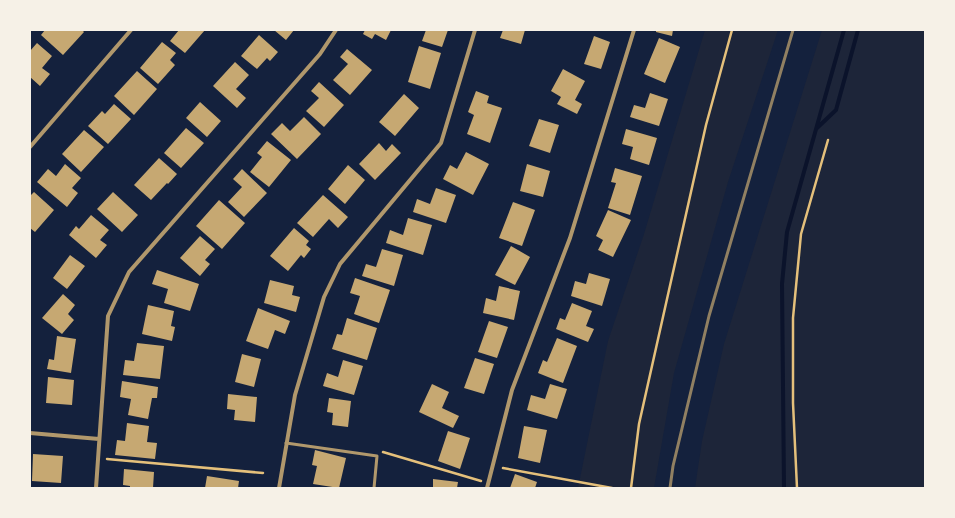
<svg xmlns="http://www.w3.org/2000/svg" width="955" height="518" font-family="'Alegreya Sans',sans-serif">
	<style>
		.green { fill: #1d2539 }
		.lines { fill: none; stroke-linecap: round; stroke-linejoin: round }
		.stream { stroke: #0b132b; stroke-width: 4 }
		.building { fill: #c6a872 }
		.path { stroke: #e5c07b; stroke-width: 2.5 }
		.service { stroke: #b1986c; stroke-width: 3 }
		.minor { stroke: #b1986c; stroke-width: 4 }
		.rail { stroke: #918062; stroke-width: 3 }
	</style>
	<rect width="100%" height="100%" fill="#14213d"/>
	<path class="green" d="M705 30H778L728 182 674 373 654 488H578L608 341 644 234Z
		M822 30H925V488H695L702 441 724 344Z"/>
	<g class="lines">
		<path class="stream" d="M817 128 836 110 858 30
			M784 488 782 284 787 232 844 30"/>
	</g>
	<path class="building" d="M45 30H82L84 32 63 55 41 35Z
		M179 30H205L185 53 170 41Z
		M274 30H294L286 40Z
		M365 30H391L386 40 375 34 372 39 363 34Z
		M426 30H448L442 47 422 41Z
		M503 30H525L521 44 500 38Z
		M656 30H673L672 36 656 32Z
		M259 35 278 52 270 61 267 58 257 69 241 56Z
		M594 36 610 42 601 69 584 64Z
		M659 38 680 47 665 83 644 74Z
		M162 42 176 53 170 60 175 65 158 84 140 68Z
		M37 43 52 56 42 68 50 74 40 86 30 77V51Z
		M419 46 441 53 430 89 408 82Z
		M347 49 372 70 350 95 333 80 348 64 340 57Z
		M235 62 249 75 236 89 246 98 237 108 213 86Z
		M563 69 585 81 575 100 582 104 577 114 557 104 561 97 551 91Z
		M137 71 157 89 134 115 114 96Z
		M319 82 344 105 324 127 306 111 319 98 311 91Z
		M476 91 489 96 487 103 502 108 490 143 467 134 474 115 468 112Z
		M650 93 668 99 659 126 630 117 634 105 645 108Z
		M404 94 419 108 395 136 379 122Z
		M200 102 221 121 207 137 186 118Z
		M114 104 131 119 108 144 88 126 102 111 105 114Z
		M304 117 321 134 297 159 271 134 282 123 290 131Z
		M539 119 559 125 550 153 529 146Z
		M186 128 204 143 181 168 164 153Z
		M626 129 657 138 649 165 630 159 633 147 622 144Z
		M84 130 104 147 81 172 62 154Z
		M267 141 291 160 269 187 250 172 262 157 257 153Z
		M379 143 386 151 392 144 401 153 375 180 359 164Z
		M466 152 489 164 473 195 443 179 450 165 457 169Z
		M159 158 177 174 168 184 167 183 151 200 134 185Z
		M65 164 81 178 72 188 78 193 67 207 37 182 48 169 56 176Z
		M527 164 550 171 543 197 520 191Z
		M348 165 365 180 345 204 328 189Z
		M615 168 642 176 630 215 608 208 616 183 611 182Z
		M242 169 267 193 244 217 228 202 242 187 233 179Z
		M436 188 456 195 446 223 413 212 417 199 430 204Z
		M34 192 54 210 35 232 30 228V196Z
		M113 192 138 215 122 232 97 209Z
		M323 195 348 217 338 228 329 219 313 237 297 223Z
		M219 200 245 223 222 249 196 226Z
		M513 202 535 210 522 246 499 238Z
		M608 210 631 220 613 257 598 250 603 240 596 236Z
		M91 215 109 230 100 240 107 245 96 258 69 235 76 226 79 229Z
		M408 218 432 225 423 255 386 243 390 230 403 235Z
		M294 228 309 241 306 245 311 249 304 258 301 255 288 271 270 256Z
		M200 236 215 249 205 260 210 264 200 276 180 258Z
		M511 246 530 257 515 285 495 275Z
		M382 249 403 255 394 286 362 276 366 264 376 267Z
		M70 255 85 266 67 289 53 278Z
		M157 270 199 284 190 311 164 303 168 289 152 284Z
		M589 273 610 279 602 306 571 296 575 281 586 284Z
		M355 278 390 290 379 323 354 314 360 296 350 293Z
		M270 280 294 286 292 295 300 297 296 312 264 303Z
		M499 286 520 291 514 320 483 313 486 298 496 301Z
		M63 294 75 305 68 314 74 320 62 334 42 318Z
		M572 303 592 311 586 326 594 329 588 342 556 329 560 318 565 320Z
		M148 305 174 311 171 326 175 327 172 341 142 334Z
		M258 308 290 321 285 334 275 330 268 349 246 341Z
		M347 318 377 328 367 360 332 349 337 334 342 335Z
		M489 321 508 327 497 358 478 352Z
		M57 336 76 339 71 373 47 369 49 359 54 360Z
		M557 338 577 346 563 383 538 373 543 360 547 362Z
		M137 343 164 346 160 379 123 375 125 360 134 361Z
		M242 354 261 359 254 387 235 382Z
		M475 358 494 364 484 394 464 388Z
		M343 360 363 366 354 395 323 386 327 373 338 377Z
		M48 377 74 380 72 405 46 403Z
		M122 381 158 387 157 398H152L148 419 128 415 131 399 120 397Z
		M432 384 449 392 442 408 459 416 453 428 419 412Z
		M550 384 567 389 557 419 527 410 531 395 545 399Z
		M228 394 257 397 255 422 234 420 235 410 227 409Z
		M329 398 351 401 348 427 332 425 333 413 327 412Z
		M127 423 149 426 147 442 157 443 155 459 115 455 117 440 125 441Z
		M524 426 547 430 540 463 518 458Z
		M448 431 470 438 460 469 438 461Z
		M315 450 346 458 339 488 313 484 317 466 312 465Z
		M33 454 63 456 61 483 32 481Z
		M124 469 154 472 153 488H130V486L123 485Z
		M515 474 537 482 535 488H510Z
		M207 476 239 481 238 488H205Z
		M433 479 458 482 457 488H433Z"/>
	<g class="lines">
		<path class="path" d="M383 452 481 481
			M107 459 263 473
			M503 468 612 488
			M631 488 639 424 706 125 732 30
			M797 488 793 403V318L801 234 828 140"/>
		<path class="service" d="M286 443 377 456 374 488"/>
		<path class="minor" d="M30 147 131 30
			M30 433 99 439
			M96 488 108 316 129 272 320 54 336 30
			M279 488 295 395 324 297 340 264 441 143 475 30
			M487 488 512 390 570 238 634 30"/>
		<path class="rail" d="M670 488 673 466 709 316 793 30"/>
	</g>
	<rect width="955" height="518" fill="none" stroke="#f6f1e7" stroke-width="62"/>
</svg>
